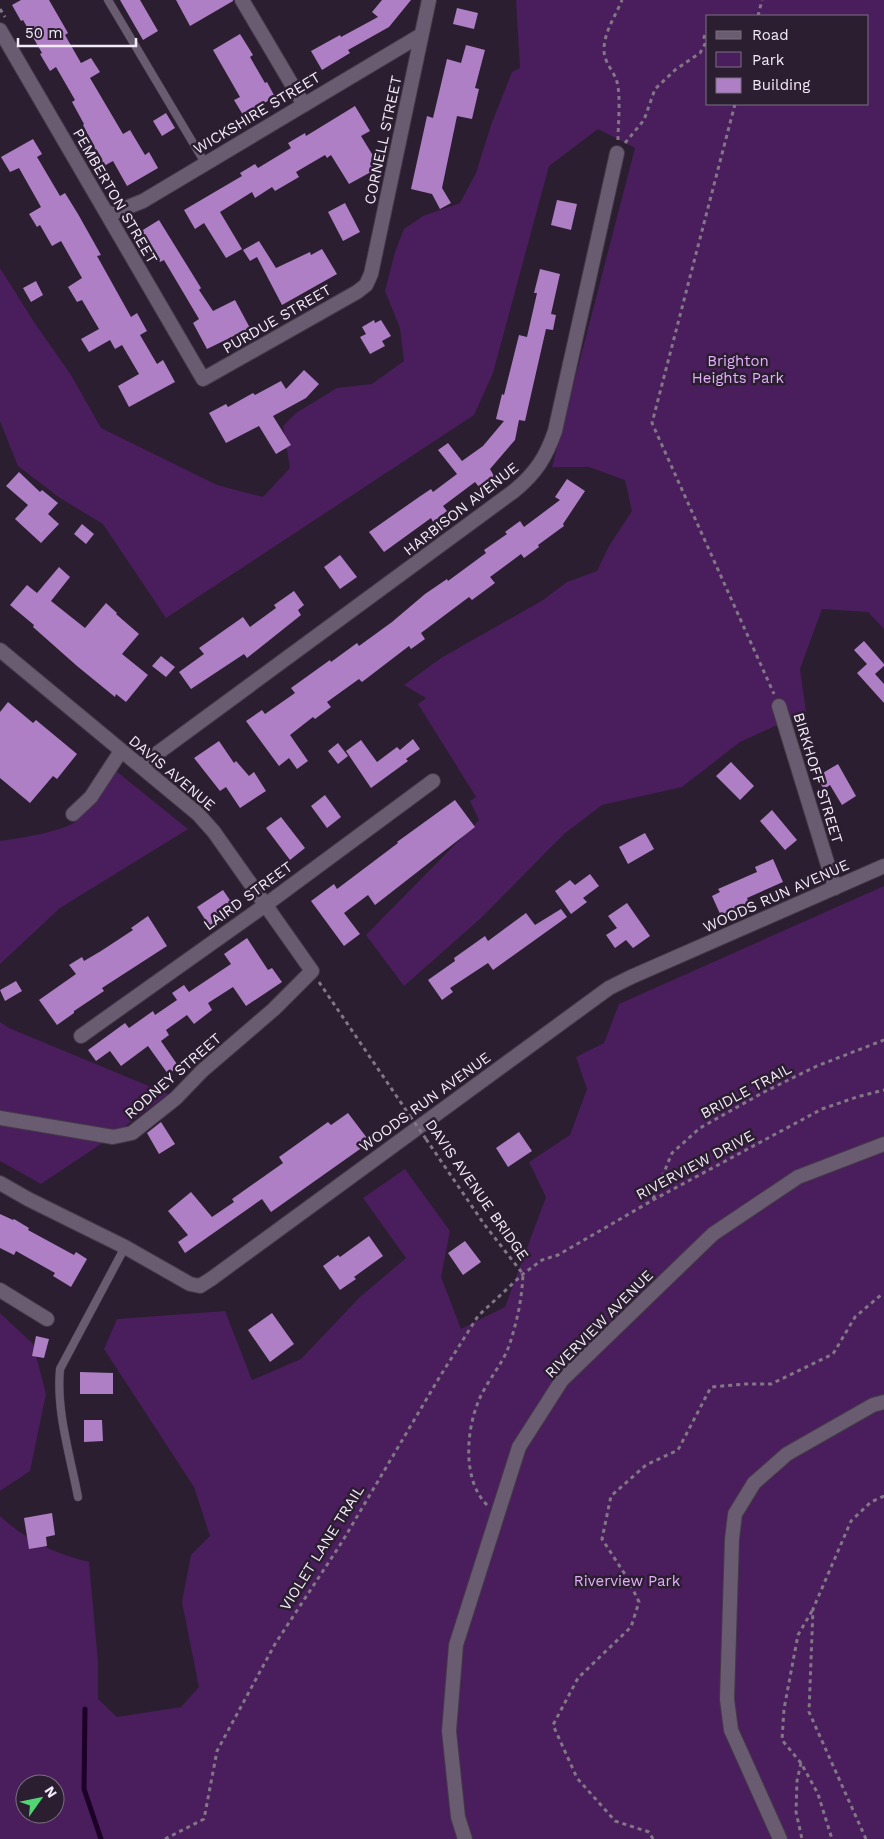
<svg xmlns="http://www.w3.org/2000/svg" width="884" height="1839" font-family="'Work Sans',sans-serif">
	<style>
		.green { fill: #4a1e5c; fill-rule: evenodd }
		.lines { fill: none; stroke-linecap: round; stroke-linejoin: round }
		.stream { stroke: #1c0028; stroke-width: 5 }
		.building { fill: #ae7fc4 }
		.service-casing { stroke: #443948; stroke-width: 9 }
		.minor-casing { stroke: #443948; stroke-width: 16 }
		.tertiary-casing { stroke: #443948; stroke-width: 16 }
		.path { stroke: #827787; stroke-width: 3; stroke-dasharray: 4 4; stroke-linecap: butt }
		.service { stroke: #695b70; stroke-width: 8 }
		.minor { stroke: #695b70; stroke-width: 14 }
		.tertiary { stroke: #695b70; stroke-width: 14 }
		.path-bridge { stroke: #827787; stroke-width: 3; stroke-dasharray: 4 4; stroke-linecap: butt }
		.labels { text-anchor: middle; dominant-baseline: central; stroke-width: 5; stroke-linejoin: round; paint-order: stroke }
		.street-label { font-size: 15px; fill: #f3eaf7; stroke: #2a1e30 }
		.park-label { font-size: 15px; fill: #e2aff9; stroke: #2a1e30 }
	</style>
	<rect width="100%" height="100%" fill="#2a1e30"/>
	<path class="green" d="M516 0H884V629L868 612 822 609 800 669 806 712 740 742 682 787 602 805 564 834 481 918 404 986 366 935 479 820 470 801 476 797 418 704 426 698 404 685 441 658 543 600 567 582 597 571 609 546 632 511 625 480 589 467H552L635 148 598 129 549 166 493 373 474 415 166 618 103 524 60 498 18 466 0 421V268L34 322 71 375 101 428 217 485 263 497 290 468 283 426 296 413 337 388 372 384 404 361 400 328 385 291 395 252 404 229 423 216 460 203 476 173 491 125 512 72 520 68ZM708 16H868V104H708Z
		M116 771 188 829 60 908 0 964V841C21 838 53 833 72 824 85 818 108 784 116 771Z
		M884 886V1839H0V1516C27 1541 54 1553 89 1562L98 1662V1699L117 1717 181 1707 199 1687 182 1602 191 1555 210 1536 194 1487 104 1349 117 1319 225 1311 252 1380 301 1359 360 1297 406 1258 363 1198 405 1169 450 1231 441 1277 461 1329 505 1307 546 1197 529 1162 570 1135 587 1089 576 1057 604 1043 619 1004ZM25 1784H55V1814H25Z
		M0 1022 9 1028 168 1094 107 1140 41 1184 0 1161Z
		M0 1313 33 1344 46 1394 30 1471 0 1491Z"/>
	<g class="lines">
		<path class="stream" d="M85 1709 84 1789 101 1839"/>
	</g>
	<path class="building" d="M21 0H49L68 33 65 35 81 63 91 58 100 72 90 78 123 134 130 130 145 155 149 152 158 168 127 186 113 161 104 166 83 125 84 124 72 102 75 100 56 67 50 71 40 54 42 53 23 20 21 21 12 5Z
		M120 0H140L158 31 143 40Z
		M176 0H233V1L190 26Z
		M382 0H411L389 27 348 50 350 53 322 70 311 51 340 35 341 37 378 17 372 12Z
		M457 8 478 13 474 29 453 24Z
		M240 34 253 55 250 57 265 83 267 82 275 97 243 115 234 100 240 97 213 50Z
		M466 45 485 50 475 88 479 89 472 119 457 116 442 188 451 203 440 209 432 194 411 189 427 116 433 118 447 59 461 63Z
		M355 106 370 131 361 136 380 167 349 184 331 155 327 158 325 155 296 172 299 177 275 191 272 187 255 198 252 192 220 212 242 249 226 258 204 223 195 229 184 210 242 176 240 173 255 164 258 168 291 148 288 143 305 133 306 136Z
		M166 113 175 128 162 136 153 121Z
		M33 139 42 154 37 157 60 196 65 193 78 214 101 255 97 256 131 317 137 313 147 331 140 335 157 364 163 360 175 382 129 407 118 386 139 374 122 345 115 349 110 340 89 352 81 339 99 329 82 300 77 302 68 287 82 278 61 241 52 246 40 225 37 227 29 214 41 207 19 168 10 172 1 157Z
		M557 200 577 204 571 230 551 225Z
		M345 203 360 232 343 241 328 212Z
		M159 220 201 288 199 290 213 311 235 300 250 328 207 349 193 323 199 319 164 260 160 262 158 259 155 261 138 233Z
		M259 241 276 268 310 252 311 255 322 249 337 274 282 305 257 257 250 261 243 250Z
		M540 269 560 274 551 314 556 315 553 330 546 329 525 421 519 420 515 440 490 469 494 476 479 487 475 482 443 506 447 511 433 522 431 518 384 552 369 532 419 497 431 489 433 492 457 474 438 450 448 443 462 461 483 446 504 421 496 419 502 394 504 395 519 335 527 337 537 293H534Z
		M36 281 43 295 31 302 23 288Z
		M374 320 375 323 381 320 391 336 382 341 385 346 370 354 360 337 366 334 362 327Z
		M304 370 319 384 306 398 273 416 291 445 276 454 259 426 226 443 209 413 226 404 228 407 253 393 255 395 281 381 286 389Z
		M19 472 40 492 42 490 58 503 48 514 59 524 41 543 15 519 28 505 6 486Z
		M567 479 585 491 563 524 564 526 538 545 539 547 524 558 521 554 490 577 495 583 472 600 469 597 421 633 425 639 411 649 409 646 362 682 359 679 327 702 331 707 315 719 313 717 290 735 308 761 297 769 289 758 279 766 246 721 262 710 265 714 295 693 291 688 330 660 331 662 357 643 359 646 392 622 425 594 447 579 448 581 486 553 484 550 507 534 505 532 520 521 524 527 560 500 555 497Z
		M82 524 94 534 86 544 74 534Z
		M340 555 357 577 340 589 324 567Z
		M59 567 70 577 51 601 85 628 106 603 117 613 116 614 139 634 122 654 148 675 126 702 116 694 115 697 77 666 33 627 34 625 10 605 27 585 37 593Z
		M294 591 304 605 298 610 301 615 247 658 244 654 191 689 179 672 204 654 199 648 243 617 250 627 276 608 274 605Z
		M864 641 884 664V666L875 674 884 684V703L857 673 867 664 854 650Z
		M161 656 175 667 166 677 152 666Z
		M8 702 33 723 36 720 77 754 57 779 53 776 30 803 0 778V712Z
		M413 739 420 749 406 759 408 761 371 788 346 751 361 740 377 762 397 747 400 750Z
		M219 741 234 763 236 761 249 776 254 772 266 791 240 808 226 787 220 791 194 758Z
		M338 743 348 756 338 764 328 751Z
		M731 762 754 786 740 800 716 776Z
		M838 764 856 796 842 805 830 785 824 789 816 777Z
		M325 795 341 817 327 828 311 806Z
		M455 800 475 827 375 905 368 895 344 913 360 934 344 946 311 901 334 884 337 889 398 843 397 842Z
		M772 810 797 840 785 850 760 821Z
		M281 817 305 848 290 860 266 828Z
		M645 833 654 849 628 864 619 847Z
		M773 859 783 882 747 898 750 905 728 915V913L721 916 712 896 720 892 718 889 757 872 755 867Z
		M590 874 599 886 583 898 587 902 571 914 555 891 570 880 575 885Z
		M223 890 236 909 210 927 197 907Z
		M627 903 650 936 633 948 626 940 615 948 606 935 617 928 608 916Z
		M561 909 567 917 493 970 488 963 450 988 453 992 442 1000 428 980 455 961 454 958 485 936 488 941 526 913 535 925Z
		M148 916 167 946 102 988 104 991 74 1011V1013L57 1025 39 1000 76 974 69 965 82 957 84 961 101 951 133 930 131 928Z
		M247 938 268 970 272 968 282 982 246 1006 233 987 208 1003 212 1010 194 1024 187 1015 166 1030 169 1035 161 1041 179 1067 168 1074 148 1046 121 1066 110 1051 96 1061 88 1050 125 1023 129 1028 153 1011 155 1015 177 1000 172 993 184 985 189 992 231 964 224 954Z
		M16 981 22 991 5 1001 0 990Z
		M348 1113 370 1142 271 1212 262 1199 185 1253 178 1242 188 1235 168 1211 191 1192 212 1217 234 1202 232 1199 283 1163 279 1157 328 1122 331 1125Z
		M161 1122 175 1144 159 1154 147 1133Z
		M519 1132 532 1151 508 1167 496 1148Z
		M0 1214 13 1220 14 1219 29 1228 28 1230 74 1255 76 1252 87 1259 71 1287 53 1276 55 1273 16 1251 14 1255 0 1248Z
		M369 1236 383 1256 354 1277 356 1279 340 1290 323 1266 338 1255 340 1257Z
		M465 1241 481 1262 463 1275 448 1253Z
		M272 1313 294 1344 270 1362 248 1330Z
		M36 1336 49 1339 44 1358 32 1356Z
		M80 1372 113 1373V1394H80Z
		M84 1420H102L103 1441 84 1442Z
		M52 1513 55 1535 46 1537 47 1546 29 1549 24 1518Z"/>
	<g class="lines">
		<g class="service-casing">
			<path id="service" d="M108 0 205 163
				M78 1497C70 1455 56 1411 60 1369L125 1247"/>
		</g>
		<g class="minor-casing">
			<path id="minor" d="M242 0 304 105
				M0 30 203 379 357 292 366 285 371 274 429 0
				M108 215 143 201 421 35
				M0 650 198 814 214 832 312 971 274 1009 202 1071 176 1098 132 1133 113 1137 0 1118
				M779 706 835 888
				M140 766 514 491C536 473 546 457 555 431L617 153
				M73 814 91 797 121 751
				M81 1036 264 906 433 781
				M0 1290 47 1319
				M465 1839 458 1817 449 1731 456 1645 519 1447 562 1380 713 1234 798 1177 884 1144
				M780 1839 731 1730 727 1699 732 1539 735 1514 754 1483 787 1454 873 1405 884 1402"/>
		</g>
		<g class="tertiary-casing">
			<path id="tertiary" d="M0 1183 28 1199 125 1247 190 1284 200 1286 211 1279 609 988 631 977 884 866"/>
		</g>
		<path class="path" d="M0 9 5 17
			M758 16 762 0
			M735 104 652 423 774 694
			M618 140C618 124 621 97 617 82 614 71 604 63 604 50 604 32 615 17 622 0
			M625 143 644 120 655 89 675 70 700 53 705 44 704 37 708 29
			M319 982 410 1116
			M426 1139 484 1224 523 1274
			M653 1199 672 1153 700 1128 764 1092 817 1066 884 1040
			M487 1505C462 1480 466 1430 479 1400 487 1381 502 1365 509 1346 517 1322 522 1299 523 1274
			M812 1611 798 1635 784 1709 782 1740 801 1763 818 1794 832 1839
			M801 1763 797 1781 796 1812 802 1839
			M165 1839 204 1819 217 1751 275 1644 342 1542 439 1378 478 1316 523 1274 542 1260 558 1255 653 1200 822 1109 857 1097 884 1090
			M653 1839 649 1832 615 1821 577 1778 553 1725 578 1678 631 1627 639 1602 628 1579 602 1539 611 1496 646 1465 678 1450 711 1387 745 1384H771L833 1354 855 1317 881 1295H884
			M866 1839 809 1712 813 1609 851 1521 871 1502 884 1496"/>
		<use href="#service" class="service"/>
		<use href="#minor" class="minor"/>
		<use href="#tertiary" class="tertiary"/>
		<path class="path-bridge" d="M410 1116 426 1139"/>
	</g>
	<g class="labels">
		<g class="street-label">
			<text transform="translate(257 113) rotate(-31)">WICKSHIRE STREET</text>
			<text transform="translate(383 140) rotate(-78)">CORNELL STREET</text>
			<text transform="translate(115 196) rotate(60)">PEMBERTON STREET</text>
			<text transform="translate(277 319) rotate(-30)">PURDUE STREET</text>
			<text transform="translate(461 509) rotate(-38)">HARBISON AVENUE</text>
			<text transform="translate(172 773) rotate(40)">DAVIS AVENUE</text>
			<text transform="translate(818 778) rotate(73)">BIRKHOFF STREET</text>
			<text transform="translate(248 896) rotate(-36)">LAIRD STREET</text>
			<text transform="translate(776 896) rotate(-24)">WOODS RUN AVENUE</text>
			<text transform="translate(173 1076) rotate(-41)">RODNEY STREET</text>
			<text transform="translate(746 1091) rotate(-28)">BRIDLE TRAIL</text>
			<text transform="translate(425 1102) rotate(-36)">WOODS RUN AVENUE</text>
			<text transform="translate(695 1165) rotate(-28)">RIVERVIEW DRIVE</text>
			<text transform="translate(477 1190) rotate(55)">DAVIS AVENUE BRIDGE</text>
			<text transform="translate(599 1324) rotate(-45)">RIVERVIEW AVENUE</text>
			<text transform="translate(322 1548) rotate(-58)">VIOLET LANE TRAIL</text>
		</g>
		<g class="park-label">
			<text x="738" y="361">Brighton<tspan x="738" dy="17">Heights Park</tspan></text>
			<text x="627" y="1581">Riverview Park</text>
		</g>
	</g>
	<rect x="706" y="15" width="162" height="90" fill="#2a1e30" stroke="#7a7080"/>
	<rect x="716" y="31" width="25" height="8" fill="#695b70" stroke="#7a7080"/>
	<text x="752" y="40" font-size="15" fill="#f3eaf7">Road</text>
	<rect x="716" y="52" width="25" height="15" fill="#4a1e5c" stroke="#7a7080"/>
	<text x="752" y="65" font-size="15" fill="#f3eaf7">Park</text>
	<rect x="716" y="78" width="25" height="15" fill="#ae7fc4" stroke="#7a7080"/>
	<text x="752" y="90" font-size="15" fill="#f3eaf7">Building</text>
	<g transform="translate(40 1799) rotate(57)"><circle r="24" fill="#2a1e30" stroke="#7a7080"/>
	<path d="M0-4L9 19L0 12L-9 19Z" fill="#51d673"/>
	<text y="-8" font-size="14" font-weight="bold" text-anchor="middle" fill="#f3eaf7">N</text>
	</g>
	<path d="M18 38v8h118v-8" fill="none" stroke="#f3eaf7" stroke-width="2.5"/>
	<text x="25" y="38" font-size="15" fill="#f3eaf7" stroke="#2a1e30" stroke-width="4" paint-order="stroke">50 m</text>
</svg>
